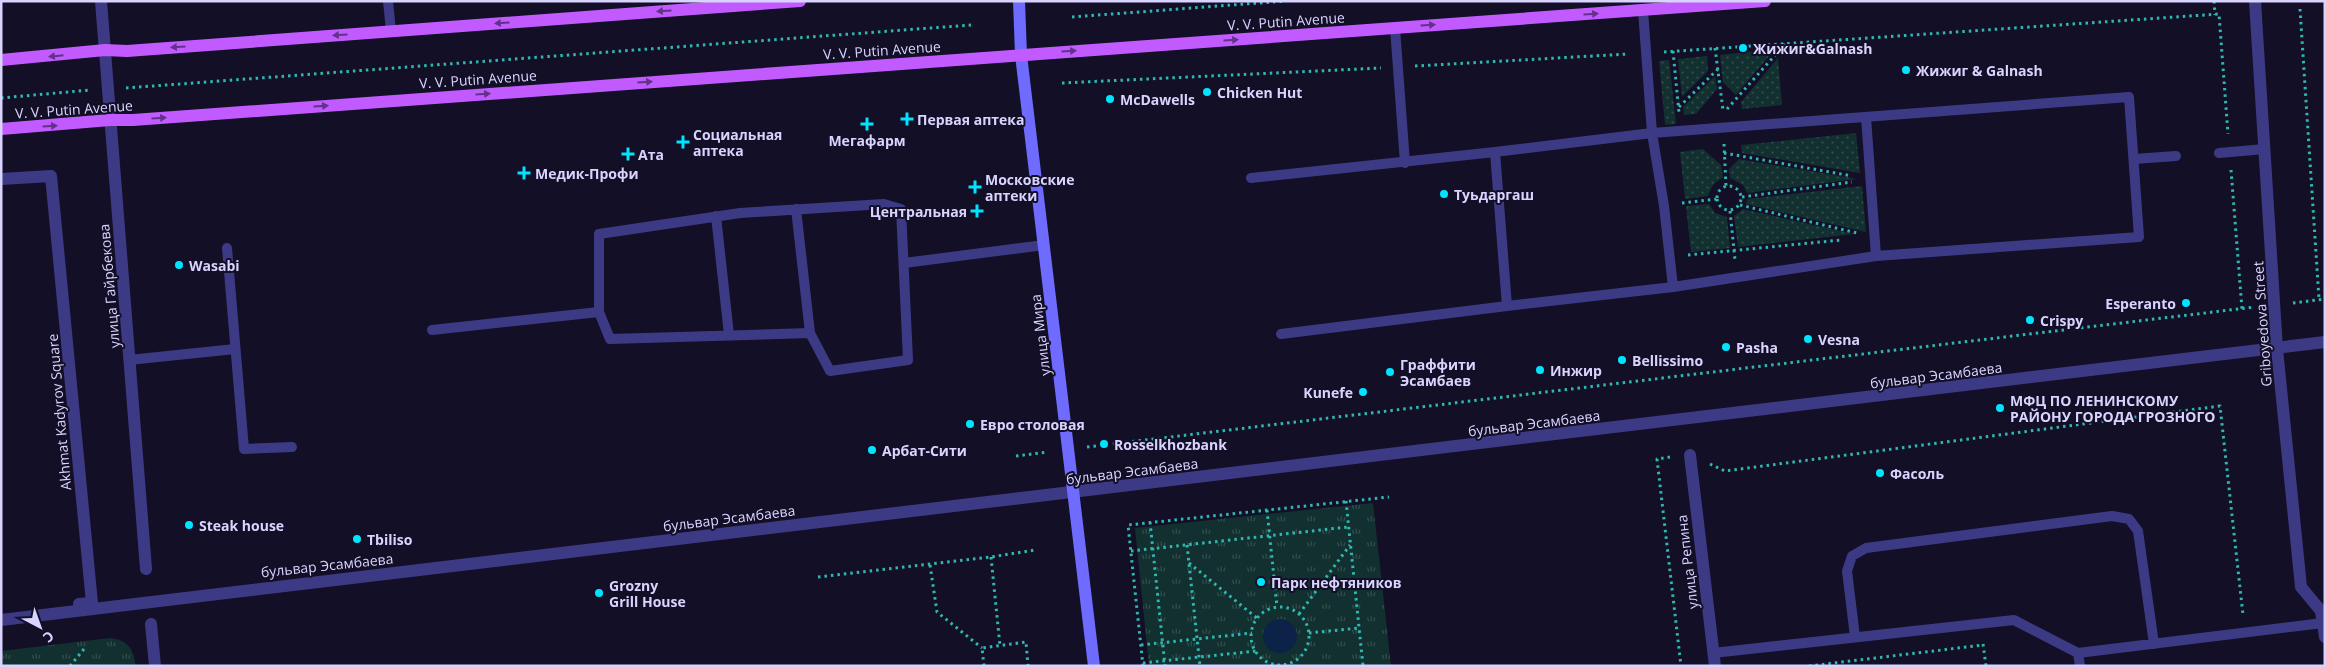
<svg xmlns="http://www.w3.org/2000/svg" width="2326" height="667" font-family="'Open Sans',sans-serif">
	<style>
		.grass { fill: url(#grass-dots) }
		.park { fill: url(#park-tufts) }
		.water { fill: #0c2248 }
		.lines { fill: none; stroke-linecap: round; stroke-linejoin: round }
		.path { stroke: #2fb8b0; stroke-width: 3; stroke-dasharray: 2.5 4; stroke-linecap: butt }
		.service { stroke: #3d3a85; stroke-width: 10 }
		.pedestrian { stroke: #3d3a85; stroke-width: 12 }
		.minor { stroke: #3d3a85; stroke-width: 12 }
		.tertiary { stroke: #3d3a85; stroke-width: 12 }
		.secondary { stroke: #6f6bff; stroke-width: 12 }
		.primary { stroke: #c25bff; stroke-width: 12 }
		.oneway { fill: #623188 }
		.poi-dot { fill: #00e5ff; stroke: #130f26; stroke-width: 2 }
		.labels { text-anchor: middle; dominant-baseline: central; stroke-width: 4; stroke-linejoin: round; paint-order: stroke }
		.street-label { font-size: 14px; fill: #d9d4ff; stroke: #130f26 }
		.poi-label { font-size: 14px; font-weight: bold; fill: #d9d4ff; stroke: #130f26; text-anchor: start }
	</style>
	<defs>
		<pattern id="grass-dots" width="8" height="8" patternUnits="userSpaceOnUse" patternTransform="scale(1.25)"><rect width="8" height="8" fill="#12302f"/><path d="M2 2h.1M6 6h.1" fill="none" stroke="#344d4e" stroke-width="1.8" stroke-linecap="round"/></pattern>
		<pattern id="park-tufts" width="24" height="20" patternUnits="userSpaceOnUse" patternTransform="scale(1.25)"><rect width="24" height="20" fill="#12302f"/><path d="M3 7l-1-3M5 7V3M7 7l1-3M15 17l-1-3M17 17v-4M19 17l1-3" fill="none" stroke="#344d4e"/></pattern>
	</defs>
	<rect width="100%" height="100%" fill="#130f26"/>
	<path class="grass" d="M1775 49 1736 95 1723 82 1720 55Z
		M1707 56 1708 71 1682 97 1678 59Z
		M1778 58 1782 105 1742 109 1741 102Z
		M1669 60 1676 124 1665 125 1659 61Z
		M1715 76 1717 89 1696 114 1684 115 1683 107Z
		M1856 133 1860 173 1742 153 1741 145Z
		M1703 149 1721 165 1723 178C1714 182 1711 187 1708 196L1685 199 1680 152Z
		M1739 159 1857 179 1747 193 1743 185 1730 178 1729 169Z
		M1862 186 1866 232 1746 204 1747 199Z
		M1709 204 1715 213 1727 217 1730 248 1691 252 1686 206Z
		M1743 209 1854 234 1738 247 1734 216Z"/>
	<path class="park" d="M1373 503 1391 666H1149L1135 528Z
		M110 638C128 640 133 648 136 666H1V651Z"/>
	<path class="water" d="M1263 636a17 17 0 1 1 34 0a17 17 0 1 1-34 0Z"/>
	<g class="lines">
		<path class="path" d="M2214 1 2215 15
			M2300 9 2319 299
			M1072 17 1285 1
			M1715 48 1723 110
			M1673 51 1679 113
			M1664 52 2219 14 2228 134
			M1415 66 1628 54
			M1062 83 1381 68
			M126 88 971 25
			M1 98 90 90
			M1679 107 1718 69
			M1727 109 1785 44
			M1724 144 1726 186
			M1724 153 1852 176
			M2231 170 2242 309
			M1717 198a12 12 0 1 1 24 0a12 12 0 1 1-24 0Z
			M1742 197 1852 182
			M1682 203 1716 199
			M1740 205 1857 233
			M1730 211 1735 260
			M1688 255 1841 240
			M2293 303 2325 299
			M1087 447 2255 307
			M1016 456 1048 452
			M1670 457 1657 459 1681 666
			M1710 464 1725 471 2220 406 2243 615
			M1346 501 1363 666
			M1267 510 1277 607
			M1150 522 1165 666
			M1187 545 1200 666
			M1131 551 1348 527
			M991 557 1000 646
			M1189 563 1258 619
			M930 565 937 612 982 648
			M818 577 991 557 1035 550
			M1251 636a29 29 0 1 1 58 0a29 29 0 1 1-58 0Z
			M1299 614 1350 545
			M1309 633 1359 628
			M1983 644 1986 666
			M1141 645 1252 633
			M1143 663 1256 651
			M70 666 84 649
			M984 666 982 648 1026 642 1028 666
			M1143 666 1128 525 1389 497
			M1809 666 1983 645"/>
		<path class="service" d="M388 1 391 31
			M1643 10 1652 133 2129 97 2139 237 1876 256 1866 117
			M1395 28 1405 163
			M2219 153 2265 149
			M2134 159 2176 156
			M1251 178 1495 152
			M796 209 810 333
			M716 216 729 335
			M227 248 244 449 292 447
			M904 263 1044 245
			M1673 287 1664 206 1652 133 1495 152 1507 306 1673 287 1876 256
			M432 330 599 312 610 339 810 333 830 371 908 360 901 209 884 204 740 213 599 234V312
			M1281 334 1507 306
			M129 360 235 349
			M1855 637 1847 571 1852 556 1866 548 2112 516 2129 519 2138 531 2154 644
			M1713 653 2014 620 2078 653
			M2080 666 2078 653 2323 623"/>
		<path class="pedestrian" d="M1 179 51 176 92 603 79 604
			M1 620 2325 342"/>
		<path class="minor" d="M2255 1 2277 349 2301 587 2321 611 2325 637
			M1690 455 1715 666"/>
		<path class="tertiary" d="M101 1 146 569
			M151 624 155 666"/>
		<path class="secondary" d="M1019 1 1021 55 1094 666"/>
		<path class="primary" d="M1 60 105 50 127 51 800 1
			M1 129 110 120H133L1765 1"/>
	</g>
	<defs><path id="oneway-solid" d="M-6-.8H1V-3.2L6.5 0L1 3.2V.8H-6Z" transform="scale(1.25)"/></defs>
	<g class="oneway">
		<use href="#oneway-solid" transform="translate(664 11) rotate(176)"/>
		<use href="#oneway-solid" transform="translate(1591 14) rotate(-4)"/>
		<use href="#oneway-solid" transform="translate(502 23) rotate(176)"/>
		<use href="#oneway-solid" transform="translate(1428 25) rotate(-4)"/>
		<use href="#oneway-solid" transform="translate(340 35) rotate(176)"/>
		<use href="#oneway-solid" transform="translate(1231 40) rotate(-4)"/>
		<use href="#oneway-solid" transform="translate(178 47) rotate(176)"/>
		<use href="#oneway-solid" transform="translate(1069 51) rotate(-4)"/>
		<use href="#oneway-solid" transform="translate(56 56) rotate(174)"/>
		<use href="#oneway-solid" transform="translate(645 82) rotate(-4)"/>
		<use href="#oneway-solid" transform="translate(483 94) rotate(-4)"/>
		<use href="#oneway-solid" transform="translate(321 106) rotate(-4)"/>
		<use href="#oneway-solid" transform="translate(159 118) rotate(-4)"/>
		<use href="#oneway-solid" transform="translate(50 126) rotate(-4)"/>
	</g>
	<g class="poi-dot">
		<circle cx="1743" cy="48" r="5"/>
		<circle cx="1906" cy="70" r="5"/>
		<circle cx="1207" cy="92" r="5"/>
		<circle cx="1110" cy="99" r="5"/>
		<path d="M904.5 111.5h5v5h5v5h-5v5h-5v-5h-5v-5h5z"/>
		<path d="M864.5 116.5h5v5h5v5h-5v5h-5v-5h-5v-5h5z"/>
		<path d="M680.5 134.5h5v5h5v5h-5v5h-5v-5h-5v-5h5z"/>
		<path d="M625.5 146.5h5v5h5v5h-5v5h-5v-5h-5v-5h5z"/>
		<path d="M521.5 165.5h5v5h5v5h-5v5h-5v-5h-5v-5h5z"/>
		<path d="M972.5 179.5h5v5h5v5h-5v5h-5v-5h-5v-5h5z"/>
		<circle cx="1444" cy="194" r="5"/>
		<path d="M974.5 203.5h5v5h5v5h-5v5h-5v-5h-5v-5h5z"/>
		<circle cx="179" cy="265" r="5"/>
		<circle cx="2186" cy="303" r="5"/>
		<circle cx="2030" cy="320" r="5"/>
		<circle cx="1808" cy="339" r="5"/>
		<circle cx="1726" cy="347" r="5"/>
		<circle cx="1622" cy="360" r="5"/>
		<circle cx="1540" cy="370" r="5"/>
		<circle cx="1390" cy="372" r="5"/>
		<circle cx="1363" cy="392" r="5"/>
		<circle cx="2000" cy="408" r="5"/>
		<circle cx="970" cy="424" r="5"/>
		<circle cx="1104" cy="444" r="5"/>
		<circle cx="872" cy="450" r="5"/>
		<circle cx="1880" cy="473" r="5"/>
		<circle cx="189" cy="525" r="5"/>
		<circle cx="357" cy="539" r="5"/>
		<circle cx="1261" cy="582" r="5"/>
		<circle cx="599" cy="593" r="5"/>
	</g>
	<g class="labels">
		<g class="street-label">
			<text transform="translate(1286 21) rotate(-4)">V. V. Putin Avenue</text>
			<text transform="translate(882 50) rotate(-4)">V. V. Putin Avenue</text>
			<text transform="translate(478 79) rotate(-4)">V. V. Putin Avenue</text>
			<text transform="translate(74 109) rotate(-4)">V. V. Putin Avenue</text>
			<text transform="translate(109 286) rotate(-95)">улица Гайрбекова</text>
			<text transform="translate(2262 324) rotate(-94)">Griboyedova Street</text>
			<text transform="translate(1040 335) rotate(-97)">улица Мира</text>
			<text transform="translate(1936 375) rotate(-7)">бульвар Эсамбаева</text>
			<text transform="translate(59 412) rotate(-95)">Akhmat Kadyrov Square</text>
			<text transform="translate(1534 423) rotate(-7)">бульвар Эсамбаева</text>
			<text transform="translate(1132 471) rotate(-7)">бульвар Эсамбаева</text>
			<text transform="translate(729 518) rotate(-7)">бульвар Эсамбаева</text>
			<text transform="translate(1687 562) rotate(-97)">улица Репина</text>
			<text transform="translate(327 565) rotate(-6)">бульвар Эсамбаева</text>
		</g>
		<g class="poi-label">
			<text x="1753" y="48">Жижиг&amp;Galnash</text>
			<text x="1916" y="70">Жижиг &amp; Galnash</text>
			<text x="1217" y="92">Chicken Hut</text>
			<text x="1120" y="99">McDawells</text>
			<text x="917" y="119">Первая аптека</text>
			<text x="693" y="134">Социальная<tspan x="693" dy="16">аптека</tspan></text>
			<text x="867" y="140" text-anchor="middle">Мегафарм</text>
			<text x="638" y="154">Ата</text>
			<text x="535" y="173">Медик-Профи</text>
			<text x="985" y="179">Московские<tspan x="985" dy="16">аптеки</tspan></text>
			<text x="1454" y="194">Туьдаргаш</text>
			<text x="967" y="211" text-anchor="end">Центральная</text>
			<text x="189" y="265">Wasabi</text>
			<text x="2176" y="303" text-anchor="end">Esperanto</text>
			<text x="2040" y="320">Crispy</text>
			<text x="1818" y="339">Vesna</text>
			<text x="1736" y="347">Pasha</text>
			<text x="1632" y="360">Bellissimo</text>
			<text x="1400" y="364">Граффити<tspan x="1400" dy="16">Эсамбаев</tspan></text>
			<text x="1550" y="370">Инжир</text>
			<text x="1353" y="392" text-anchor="end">Kunefe</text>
			<text x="2010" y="400">МФЦ ПО ЛЕНИНСКОМУ<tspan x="2010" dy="16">РАЙОНУ ГОРОДА ГРОЗНОГО</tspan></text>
			<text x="980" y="424">Евро столовая</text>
			<text x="1114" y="444">Rosselkhozbank</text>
			<text x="882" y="450">Арбат-Сити</text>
			<text x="1890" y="473">Фасоль</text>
			<text x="199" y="525">Steak house</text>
			<text x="367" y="539">Tbiliso</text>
			<text x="1271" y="582">Парк нефтяников</text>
			<text x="609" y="585">Grozny<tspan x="609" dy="16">Grill House</tspan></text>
		</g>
	</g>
	<rect width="2326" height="667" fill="none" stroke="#d9d4ff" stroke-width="5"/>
	<g transform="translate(40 627) rotate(139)" stroke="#130f26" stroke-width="4" paint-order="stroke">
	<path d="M0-4L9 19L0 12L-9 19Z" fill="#d9d4ff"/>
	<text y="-8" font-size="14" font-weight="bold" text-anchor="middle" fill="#d9d4ff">С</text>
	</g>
</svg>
